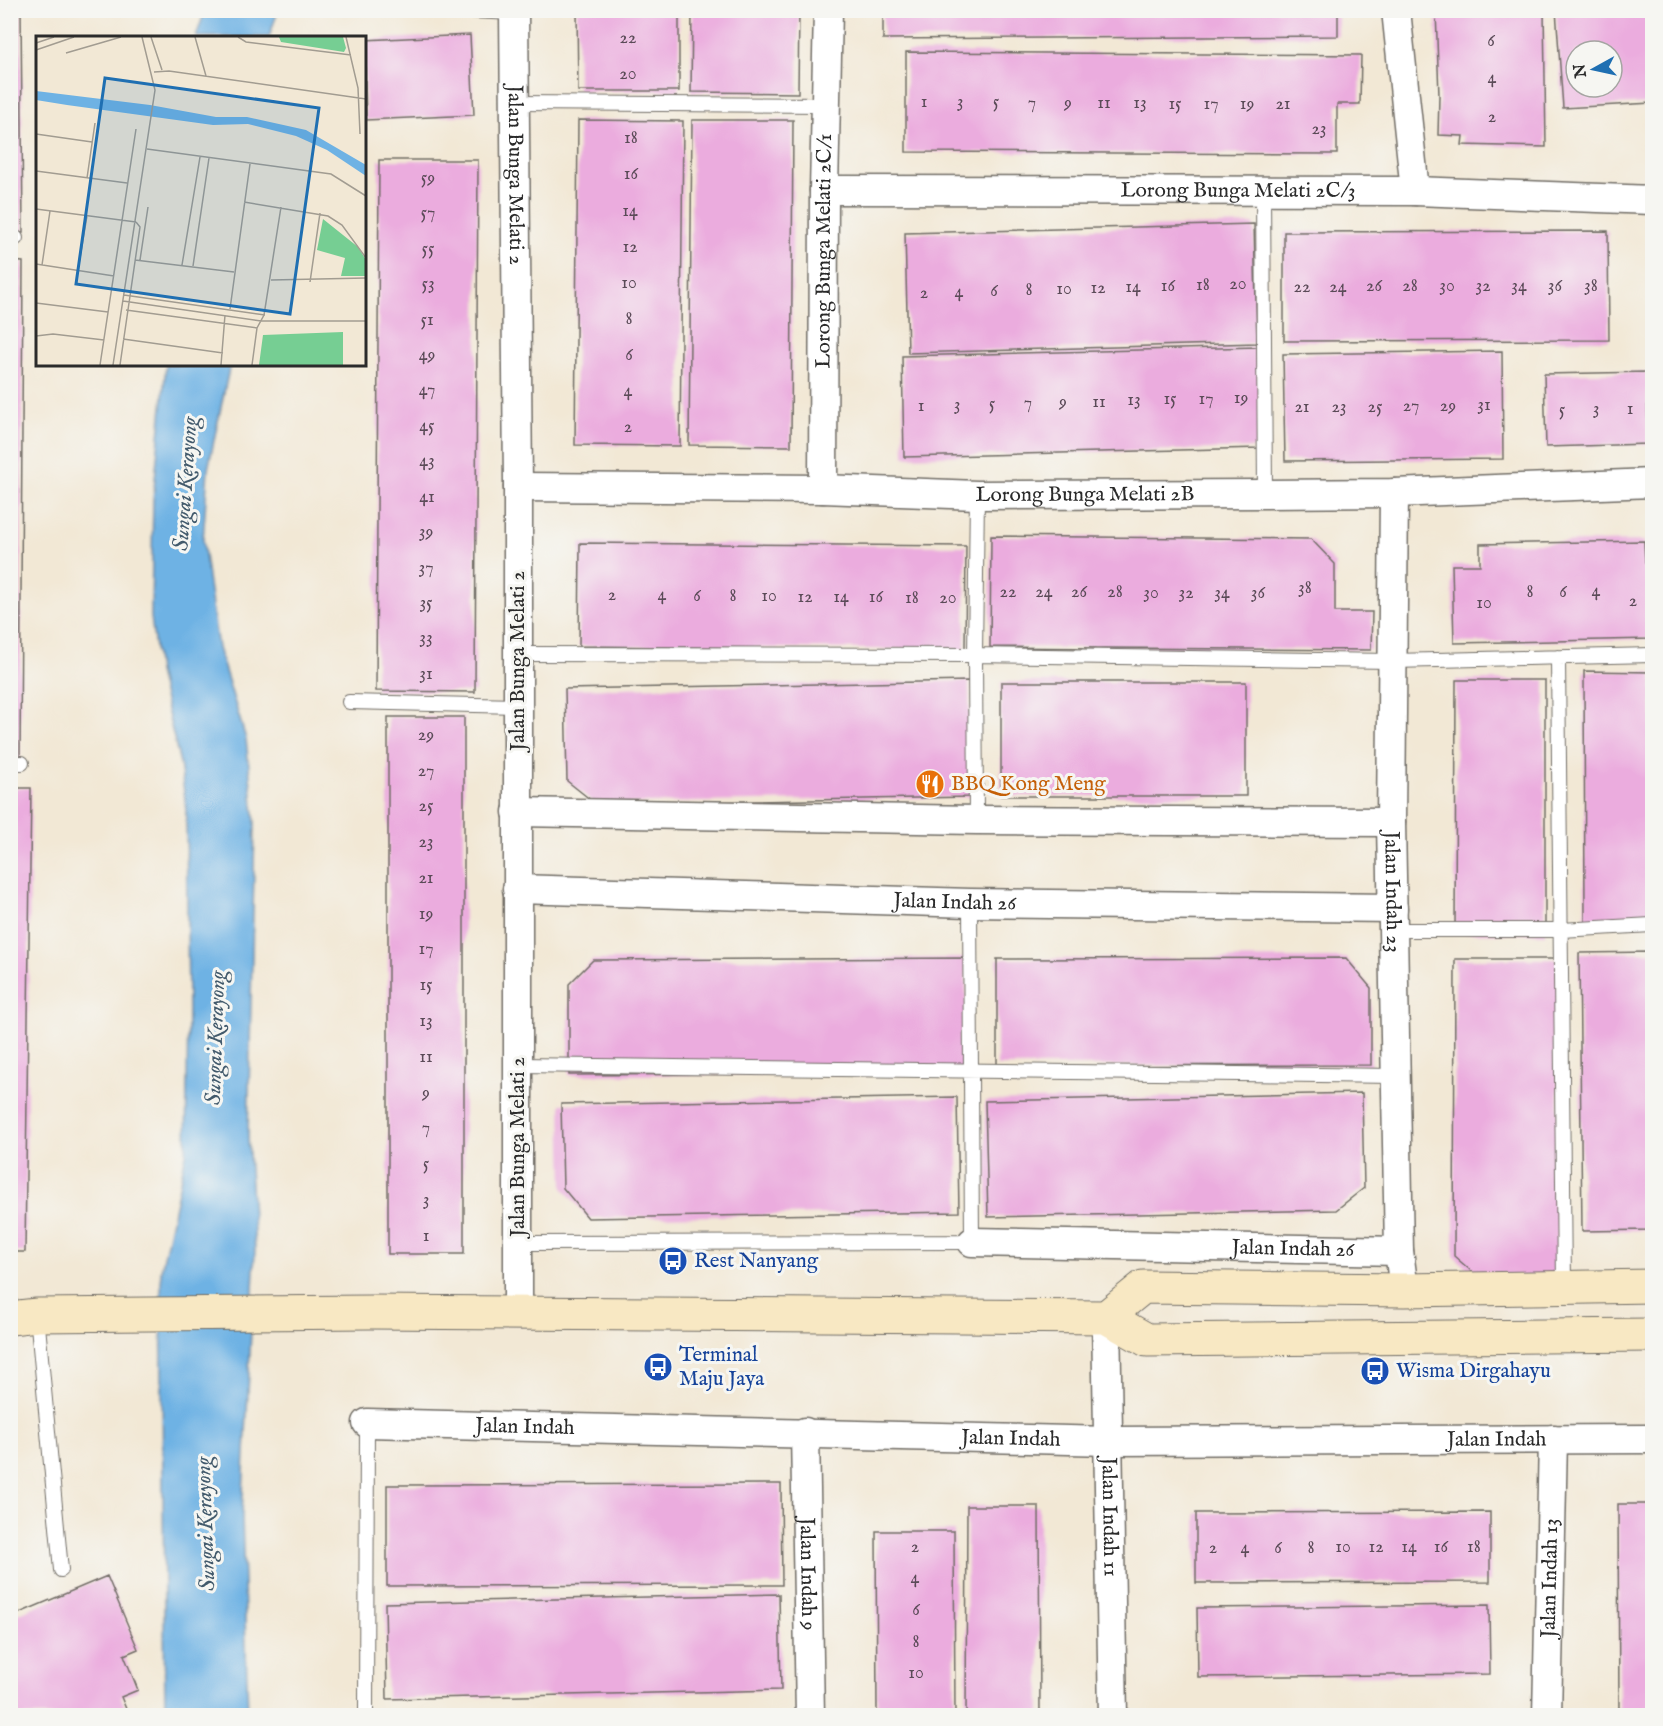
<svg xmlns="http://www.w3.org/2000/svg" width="1663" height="1726" font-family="'IM FELL English',serif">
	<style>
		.water { fill: #6eb2e4; stroke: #4c6e88; stroke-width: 1.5 }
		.building { fill: #ebacde; fill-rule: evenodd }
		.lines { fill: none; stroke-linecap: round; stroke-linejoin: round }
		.lane-casing { stroke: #716d66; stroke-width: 16 }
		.street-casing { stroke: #716d66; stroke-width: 31 }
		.secondary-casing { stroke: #716d66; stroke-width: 35 }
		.lane { stroke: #fff; stroke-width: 14 }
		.street { stroke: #fff; stroke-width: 28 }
		.secondary { stroke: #f8e8c3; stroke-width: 33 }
		.labels { text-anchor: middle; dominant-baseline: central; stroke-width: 6; stroke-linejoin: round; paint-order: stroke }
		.number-label { font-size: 18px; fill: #5b4b58 }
		.street-label { font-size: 21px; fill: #2b2b2b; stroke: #f6f6f2 }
		.food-label { font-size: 21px; fill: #c56008; stroke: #f6f6f2; text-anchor: start }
		.transit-label { font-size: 21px; fill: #164399; stroke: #f6f6f2; text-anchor: start }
		.water-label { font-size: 22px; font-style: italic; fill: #425a6c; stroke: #f6f6f2 }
		.inset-road { fill: none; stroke: #a29c91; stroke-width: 1.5 }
		.view { fill: #1f6fb2; fill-opacity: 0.15; stroke: #1f6fb2; stroke-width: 3 }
		.inset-edge { fill: none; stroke: #2b2b2b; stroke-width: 3 }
	</style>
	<rect width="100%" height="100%" fill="#f6f6f2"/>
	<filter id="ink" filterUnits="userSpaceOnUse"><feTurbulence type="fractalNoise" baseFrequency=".0167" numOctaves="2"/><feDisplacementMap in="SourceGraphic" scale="12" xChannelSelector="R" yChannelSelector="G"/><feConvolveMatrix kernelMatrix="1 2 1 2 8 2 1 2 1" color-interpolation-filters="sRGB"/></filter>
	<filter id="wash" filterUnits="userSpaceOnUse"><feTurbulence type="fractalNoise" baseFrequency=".008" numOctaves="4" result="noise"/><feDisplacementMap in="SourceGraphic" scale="24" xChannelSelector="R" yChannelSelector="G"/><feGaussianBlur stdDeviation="1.35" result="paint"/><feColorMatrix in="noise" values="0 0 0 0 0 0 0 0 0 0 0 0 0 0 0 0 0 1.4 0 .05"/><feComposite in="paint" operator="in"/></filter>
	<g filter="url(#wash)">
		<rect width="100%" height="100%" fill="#f2e8d5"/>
		<path class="water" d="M205 11V10L278 11 269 37H196Z
			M230 364 208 469 203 541 218 648 246 739 255 823 248 1137 255 1249 242 1515 248 1715 165 1716 161 1271 186 1154 188 1010 186 807 180 763 158 672 151 617 153 500 166 365Z"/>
		<g id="blocks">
			<path class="building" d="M10 10H21L23 233H10Z
				M577 10H679V91H578Z
				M692 10H799L798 93 691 92Z
				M883 10H1338V36L883 39Z
				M1436 10H1544L1546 147 1462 145 1463 136 1438 135 1439 96Z
				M1556 10H1652V103L1563 108ZM1576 51H1612V87H1576Z
				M470 35 474 115 366 120 364 40Z
				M906 52 1361 55 1360 104H1337V154L906 152Z
				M578 120 683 121 680 446 575 445Z
				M692 120H793L791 446 689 445Z
				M379 160H478L475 692 376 691Z
				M1254 224 1257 343 908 353 905 233Z
				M1608 231 1609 340 1284 341V232Z
				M10 261 23 262 20 760H10Z
				M1258 347 1260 448 904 457 902 356Z
				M1502 351 1503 459 1285 461 1283 354Z
				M1647 372 1648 444 1546 447 1544 374Z
				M991 536 1311 539 1335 564V612H1372L1371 650 990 647Z
				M1644 541 1645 563H1652V639L1454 643 1452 565H1480V544Z
				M580 543 966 546 965 650 579 646Z
				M1584 671 1652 672V924H1585Z
				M1456 680H1545V934L1455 933Z
				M969 681 971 797 596 804 567 781 565 689Z
				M1001 682H1246V796H1001Z
				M388 717H464V1254H388Z
				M10 788H31L25 1252H10Z
				M1652 952V1230L1582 1231 1579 953Z
				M966 958V1073L569 1075V984L593 960Z
				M1346 958 1371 988V1065L997 1066V959Z
				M1455 959H1558V1276H1477L1454 1256Z
				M1362 1093 1364 1188 1336 1210 988 1217 985 1101Z
				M957 1097 959 1212 588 1218 563 1188 561 1104Z
				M781 1484 782 1585 387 1586V1485Z
				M1618 1504H1652V1716H1619Z
				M967 1506H1039L1040 1716H966Z
				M1490 1512V1582L1196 1583V1513Z
				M876 1531H954L955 1716H877Z
				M107 1576 138 1649 124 1655 138 1690 121 1697 129 1716H10V1617Z
				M779 1594 781 1690 387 1699 385 1603Z
				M1489 1605 1490 1674 1198 1677 1197 1608Z"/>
		</g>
	</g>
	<g filter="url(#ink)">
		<use href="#blocks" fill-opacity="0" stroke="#716d66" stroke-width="1.5"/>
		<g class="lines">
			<g class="lane-casing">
				<path id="lane" d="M450 10 514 13
					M515 103 826 105
					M1263 190 1265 494
					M10 238H16
					M518 654 975 655 1393 661 1652 655
					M1558 657 1564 1287
					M349 702 518 706
					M10 763H22
					M976 820 975 655 977 495
					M1394 930H1561L1652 925
					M519 1065 1395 1076
					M518 1243 972 1242 970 903
					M37 1315 61 1570
					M366 1716 367 1423"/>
			</g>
			<g class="street-casing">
				<g id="street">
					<path id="s1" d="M514 10 518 487V1312"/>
					<path d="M1396 10 1415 191"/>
					<path id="s2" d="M824 190 1415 191 1652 200"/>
					<path id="s3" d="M518 487 823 489 977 495 1265 494 1394 493 1652 483"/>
					<path id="s4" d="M823 489 824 190 828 10"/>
					<path id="s5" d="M1394 493 1391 822 1399 1251 1404 1290"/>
					<path d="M517 812 976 820 1391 822"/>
					<path id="s6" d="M517 889 970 903 1393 908"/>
					<path id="s7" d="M972 1242 1399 1251"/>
					<path id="s8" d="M1106 1317 1113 1716"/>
					<path id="s9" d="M367 1423 1109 1441 1652 1439"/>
					<path id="s10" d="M805 1432 810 1716"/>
					<path id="s11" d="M1547 1716 1553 1439"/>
				</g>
			</g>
			<g class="secondary-casing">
				<path id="secondary" d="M1106 1317 1143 1287 1404 1290 1652 1286
					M10 1318 37 1315 370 1312 1106 1317 1147 1340 1652 1335"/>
			</g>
			<use href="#lane" class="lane"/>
			<use href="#street" class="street"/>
			<use href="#secondary" class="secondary"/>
		</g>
	</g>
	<defs>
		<g id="restaurant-disc" transform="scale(1.5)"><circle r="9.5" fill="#e8710a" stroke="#f6f6f2"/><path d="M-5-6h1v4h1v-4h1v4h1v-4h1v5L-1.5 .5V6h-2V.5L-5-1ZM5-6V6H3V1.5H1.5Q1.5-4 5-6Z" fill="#fff"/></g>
		<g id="bus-disc" transform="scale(1.5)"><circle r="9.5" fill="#1a4fb4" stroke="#f6f6f2"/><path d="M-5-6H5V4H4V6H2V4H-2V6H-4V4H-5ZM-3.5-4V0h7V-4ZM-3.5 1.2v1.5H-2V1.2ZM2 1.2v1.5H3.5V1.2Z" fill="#fff"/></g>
	</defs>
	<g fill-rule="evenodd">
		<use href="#restaurant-disc" x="930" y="784"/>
		<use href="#bus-disc" x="673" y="1261"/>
		<use href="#bus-disc" x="658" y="1367"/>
		<use href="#bus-disc" x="1375" y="1371"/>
	</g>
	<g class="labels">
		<g class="number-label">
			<text x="628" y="38">22</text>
			<text x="1491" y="41">6</text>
			<text x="628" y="74">20</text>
			<text x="1492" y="78">4</text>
			<text x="924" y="102">1</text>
			<text x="960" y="102">3</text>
			<text x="996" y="102">5</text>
			<text x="1032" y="103">7</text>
			<text x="1068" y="103">9</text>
			<text x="1104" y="103">11</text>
			<text x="1140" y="103">13</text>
			<text x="1175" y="104">15</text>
			<text x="1211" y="104">17</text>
			<text x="1247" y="104">19</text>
			<text x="1283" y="104">21</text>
			<text x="1492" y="117">2</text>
			<text x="1319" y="129">23</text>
			<text x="631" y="138">18</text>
			<text x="631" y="174">16</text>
			<text x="428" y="178">59</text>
			<text x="630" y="211">14</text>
			<text x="428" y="213">57</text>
			<text x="630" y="247">12</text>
			<text x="428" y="249">55</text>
			<text x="629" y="283">10</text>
			<text x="428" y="284">53</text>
			<text x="1238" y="284">20</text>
			<text x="1203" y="285">18</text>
			<text x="1168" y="286">16</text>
			<text x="1374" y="286">26</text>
			<text x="1410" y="286">28</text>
			<text x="1447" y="286">30</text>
			<text x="1483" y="286">32</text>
			<text x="1519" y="286">34</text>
			<text x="1555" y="286">36</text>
			<text x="1591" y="286">38</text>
			<text x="1133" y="287">14</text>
			<text x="1302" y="287">22</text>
			<text x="1338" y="287">24</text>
			<text x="1098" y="288">12</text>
			<text x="1064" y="289">10</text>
			<text x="1029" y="290">8</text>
			<text x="994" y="291">6</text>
			<text x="959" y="292">4</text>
			<text x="924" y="293">2</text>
			<text x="629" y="319">8</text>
			<text x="427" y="320">51</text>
			<text x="427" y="355">49</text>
			<text x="629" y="355">6</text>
			<text x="427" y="390">47</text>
			<text x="628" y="391">4</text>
			<text x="1241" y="398">19</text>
			<text x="1170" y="399">15</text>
			<text x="1206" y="399">17</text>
			<text x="1134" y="400">13</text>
			<text x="1063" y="402">9</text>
			<text x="1099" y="402">11</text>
			<text x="1028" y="403">7</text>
			<text x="992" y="404">5</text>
			<text x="957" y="405">3</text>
			<text x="1484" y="405">31</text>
			<text x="921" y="406">1</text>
			<text x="1411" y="406">27</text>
			<text x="1448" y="406">29</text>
			<text x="1302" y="407">21</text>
			<text x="1339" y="407">23</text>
			<text x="1375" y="407">25</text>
			<text x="1596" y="409">3</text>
			<text x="1630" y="409">1</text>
			<text x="1562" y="410">5</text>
			<text x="427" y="426">45</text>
			<text x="628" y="427">2</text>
			<text x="427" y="461">43</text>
			<text x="427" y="497">41</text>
			<text x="426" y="532">39</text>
			<text x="426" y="568">37</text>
			<text x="1305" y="588">38</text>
			<text x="1596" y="591">4</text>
			<text x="1008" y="592">22</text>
			<text x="1044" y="592">24</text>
			<text x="1079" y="592">26</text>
			<text x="1115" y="592">28</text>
			<text x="1530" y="592">8</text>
			<text x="1563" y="592">6</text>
			<text x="1151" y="593">30</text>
			<text x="1186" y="593">32</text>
			<text x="1222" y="593">34</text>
			<text x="1258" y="593">36</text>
			<text x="612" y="595">2</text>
			<text x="662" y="595">4</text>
			<text x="697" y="596">6</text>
			<text x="733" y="596">8</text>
			<text x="769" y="596">10</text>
			<text x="805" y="597">12</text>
			<text x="841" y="597">14</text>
			<text x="876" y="597">16</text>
			<text x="912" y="598">18</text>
			<text x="948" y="598">20</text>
			<text x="1633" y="601">2</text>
			<text x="426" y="603">35</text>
			<text x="1484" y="603">10</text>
			<text x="426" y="638">33</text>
			<text x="426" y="674">31</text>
			<text x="426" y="735">29</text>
			<text x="426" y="771">27</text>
			<text x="426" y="806">25</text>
			<text x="426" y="842">23</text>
			<text x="426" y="878">21</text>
			<text x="426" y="914">19</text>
			<text x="426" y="949">17</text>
			<text x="426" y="985">15</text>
			<text x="426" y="1021">13</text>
			<text x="426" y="1057">11</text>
			<text x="426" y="1093">9</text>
			<text x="426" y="1128">7</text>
			<text x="426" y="1164">5</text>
			<text x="426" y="1200">3</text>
			<text x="426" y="1236">1</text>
			<text x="915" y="1547">2</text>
			<text x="1343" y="1547">10</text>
			<text x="1376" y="1547">12</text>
			<text x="1409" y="1547">14</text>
			<text x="1441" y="1547">16</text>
			<text x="1474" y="1547">18</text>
			<text x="1213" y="1548">2</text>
			<text x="1245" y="1548">4</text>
			<text x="1278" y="1548">6</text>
			<text x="1311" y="1548">8</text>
			<text x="915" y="1578">4</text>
			<text x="916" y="1610">6</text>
			<text x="916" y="1642">8</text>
			<text x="916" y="1673">10</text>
		</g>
		<g class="street-label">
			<text stroke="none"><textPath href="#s1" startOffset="165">Jalan Bunga Melati 2</textPath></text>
			<text stroke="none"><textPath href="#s2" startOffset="414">Lorong Bunga Melati 2C/3</textPath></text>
			<text stroke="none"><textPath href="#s4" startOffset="238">Lorong Bunga Melati 2C/1</textPath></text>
			<text stroke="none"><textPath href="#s3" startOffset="567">Lorong Bunga Melati 2B</textPath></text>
			<text transform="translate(518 661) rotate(-90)">Jalan Bunga Melati 2</text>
			<text stroke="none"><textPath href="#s5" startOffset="399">Jalan Indah 23</textPath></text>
			<text stroke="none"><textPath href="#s6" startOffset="438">Jalan Indah 26</textPath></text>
			<text transform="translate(518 1147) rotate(-90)">Jalan Bunga Melati 2</text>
			<text stroke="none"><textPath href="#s7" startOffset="321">Jalan Indah 26</textPath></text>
			<text stroke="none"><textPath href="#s9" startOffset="158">Jalan Indah</textPath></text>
			<text stroke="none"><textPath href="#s9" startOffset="644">Jalan Indah</textPath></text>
			<text stroke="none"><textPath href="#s9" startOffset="1130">Jalan Indah</textPath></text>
			<text stroke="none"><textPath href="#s8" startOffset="200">Jalan Indah 11</textPath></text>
			<text stroke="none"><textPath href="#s10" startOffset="142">Jalan Indah 9</textPath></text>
			<text stroke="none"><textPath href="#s11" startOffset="138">Jalan Indah 13</textPath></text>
		</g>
		<g class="food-label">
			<text x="951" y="784">BBQ Kong Meng</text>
		</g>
		<g class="transit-label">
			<text x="694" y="1261">Rest Nanyang</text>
			<text x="679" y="1355">Terminal<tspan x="679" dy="24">Maju Jaya</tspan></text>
			<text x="1396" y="1371">Wisma Dirgahayu</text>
		</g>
		<g class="water-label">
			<text transform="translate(186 484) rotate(-86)">Sungai Kerayong</text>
			<text transform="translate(216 1038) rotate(-88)">Sungai Kerayong</text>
			<text transform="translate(206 1524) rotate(-92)">Sungai Kerayong</text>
		</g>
	</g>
	<g transform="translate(36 36)">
		<rect width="330" height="330" fill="#f2e8d5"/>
		<path d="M243 1H307L310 12 308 16 245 6ZM287 183 322 211 330 224V240H305L309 222 281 214ZM307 296V329H223L227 299Z" fill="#76ce93"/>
		<path d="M0 55 114 69 180 81H211L270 94 330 129V140L291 114 260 100 212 88 177 89 31 69 0 64Z" fill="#6eb2e4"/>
		<path class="inset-road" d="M115 1 126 34M159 1 170 40M202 1 210 6 315 19M310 1 322 52 324 98M0 7 18 1M0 14 38 1M30 17 85 1M118 36 133 35 330 63M0 98 56 106M111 113 295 138 330 160M0 135 91 147M51 142 59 87M208 166 292 180 306 189 330 222M0 173 100 186M99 224 198 236M104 224 112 171M0 228 78 240M6 229 14 175M146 229 164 121M157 230 173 122M42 234 51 180M235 244 330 242M274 246 284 177M88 259 229 279M87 265 225 285H330M0 267 72 276M194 273 214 128M90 274 221 292M0 300 17 298 68 304M87 303 187 317M64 329 100 93M77 329 119 54 106 1M84 329 104 191 100 186M185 329 189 279M216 329 221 292 228 279 245 171"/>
		<path class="view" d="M69 42 283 72 254 278 40 248Z"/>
		<rect width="330" height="330" class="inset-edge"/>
	</g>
	<rect width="1663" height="1726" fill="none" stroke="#f6f6f2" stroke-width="36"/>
	<g transform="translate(1594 69) rotate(262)"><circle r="28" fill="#f6f6f2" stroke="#a5a5a2" stroke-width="1.5"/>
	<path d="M0-4.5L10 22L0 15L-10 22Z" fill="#1f6fb2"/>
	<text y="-9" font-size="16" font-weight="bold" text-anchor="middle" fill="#2b2b2b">N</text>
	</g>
</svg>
